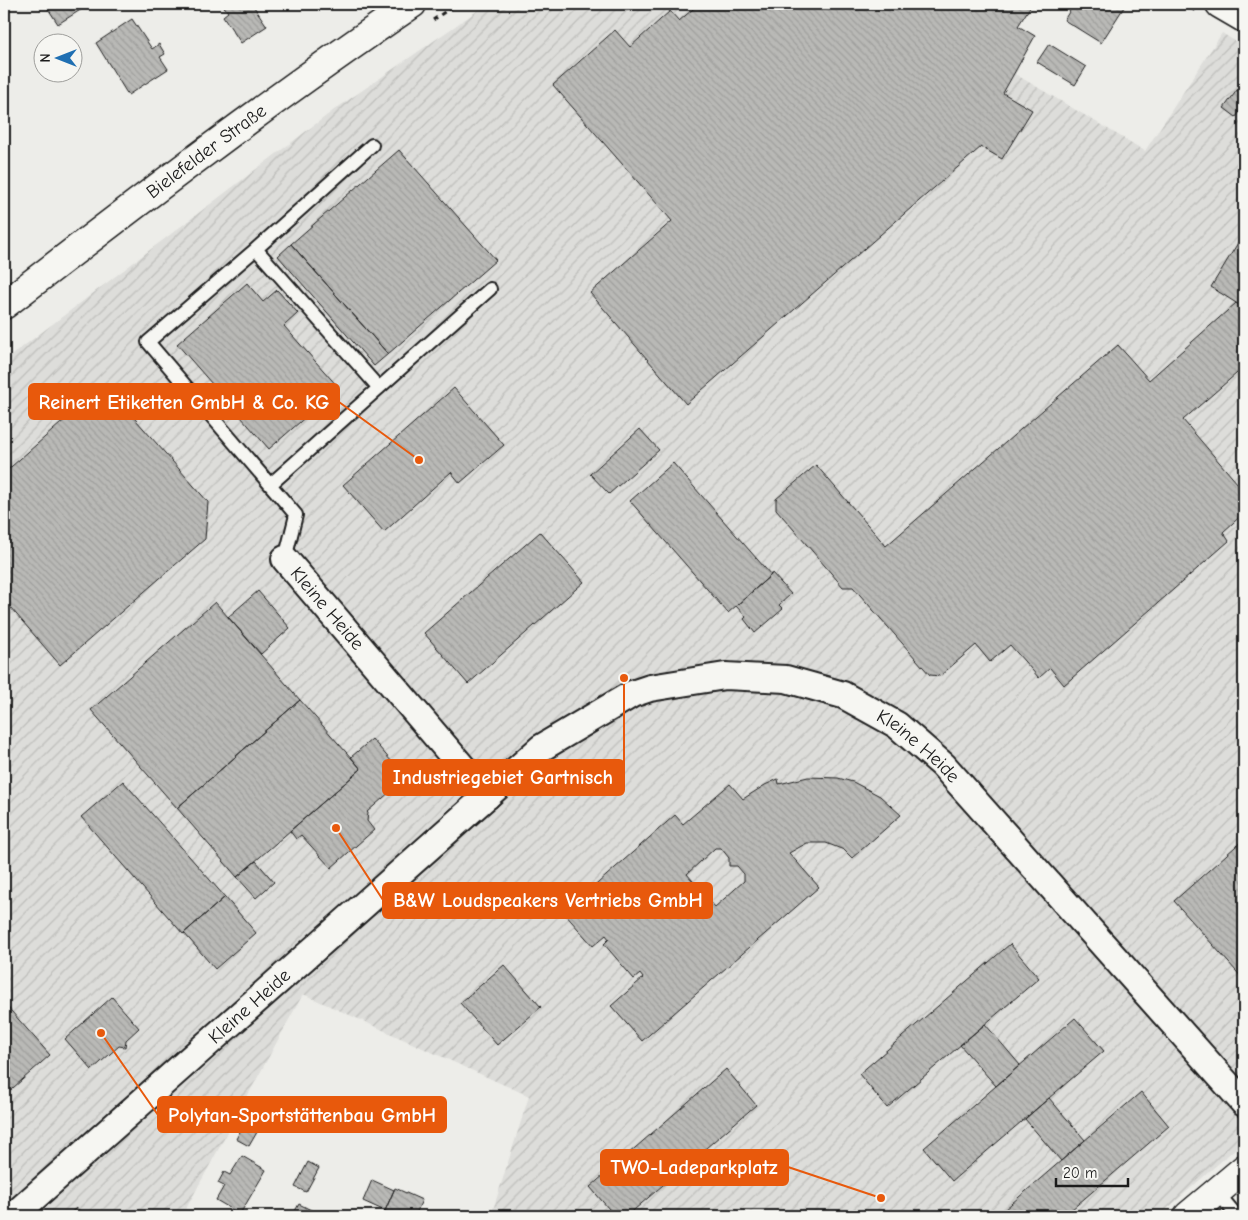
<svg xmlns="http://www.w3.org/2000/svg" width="1248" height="1220" font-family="'Comic Neue',sans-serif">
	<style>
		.industrial { fill: url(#industrial-furrows) }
		.building { fill: url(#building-back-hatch); stroke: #1c1c1c; fill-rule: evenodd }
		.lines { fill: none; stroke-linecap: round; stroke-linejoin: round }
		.service-casing { stroke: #1c1c1c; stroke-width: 16 }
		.minor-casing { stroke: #1c1c1c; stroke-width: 30 }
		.tertiary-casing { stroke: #1c1c1c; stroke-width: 31 }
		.path { stroke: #1c1c1c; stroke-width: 3; stroke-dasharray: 5 4; stroke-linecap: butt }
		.service { stroke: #f6f6f2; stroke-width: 12 }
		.minor { stroke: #f6f6f2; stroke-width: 26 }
		.tertiary { stroke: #f6f6f2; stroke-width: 28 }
		.labels { text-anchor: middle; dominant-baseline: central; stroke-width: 4; stroke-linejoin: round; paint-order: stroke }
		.street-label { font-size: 19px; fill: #1c1c1c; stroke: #f6f6f2 }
		.leader { fill: none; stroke: #e8590c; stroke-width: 2 }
		.callout-dot { fill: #e8590c; stroke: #f6f6f2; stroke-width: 2 }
		.callout { fill: #e8590c; stroke: #e8590c; stroke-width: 2 }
		.callout-label { font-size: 20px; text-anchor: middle; font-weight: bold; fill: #fff }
	</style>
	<defs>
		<pattern id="industrial-furrows" width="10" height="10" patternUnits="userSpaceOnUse" patternTransform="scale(1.25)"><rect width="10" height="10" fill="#ddddda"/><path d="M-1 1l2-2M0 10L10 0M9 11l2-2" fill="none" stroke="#bdbdba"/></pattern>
		<pattern id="building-back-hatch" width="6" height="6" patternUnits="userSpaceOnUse" patternTransform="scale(1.25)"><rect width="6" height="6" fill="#b9b9b6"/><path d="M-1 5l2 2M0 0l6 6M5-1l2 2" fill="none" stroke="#9e9e9c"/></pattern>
	</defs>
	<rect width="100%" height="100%" fill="#edede9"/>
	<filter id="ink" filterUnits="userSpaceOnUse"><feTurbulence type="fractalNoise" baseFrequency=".02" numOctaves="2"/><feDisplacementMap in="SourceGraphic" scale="10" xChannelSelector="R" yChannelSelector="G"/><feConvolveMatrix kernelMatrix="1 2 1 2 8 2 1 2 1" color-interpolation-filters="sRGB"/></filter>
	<g filter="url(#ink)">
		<path class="industrial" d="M487 4H1032L1018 26 1035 36 1015 74 1145 151 1222 33 1244 47V1141L1159 1216H491L529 1096 303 994 182 1216H4V361L334 110Z"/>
		<path class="building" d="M45 4H78L82 9 58 24Z
			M222 4H252L267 26 241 43 223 16 228 12Z
			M699 4H1032L1018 26 1035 36 1003 93 1032 110 1002 159 981 147 686 404 590 293 672 221 553 85 615 30 630 47 670 11 679 21Z
			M1074 4H1126L1101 43 1064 20Z
			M132 19 152 49 159 44 165 54 160 57 168 69 128 95 96 43Z
			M1049 44 1086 67 1075 85 1037 62Z
			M1237 90 1244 96V106L1236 117 1224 108Z
			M399 150 496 260 388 354 291 244Z
			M1244 233V308L1211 287Z
			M291 244 388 354 374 366 278 256Z
			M247 283 263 302 277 290 298 313 284 326 339 388 269 449 177 344Z
			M1236 303 1244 308V367L1183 420 1244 491V513L1223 532 1229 541 1064 685 1050 668 1039 678 1010 645 990 662 976 645 940 676 930 675 853 587H843L776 509V499L816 465 886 546 1118 345 1149 380Z
			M454 388 504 445 460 483 451 472 384 532 343 485Z
			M85 402 122 404 208 502 205 539 60 665 4 600V473Z
			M640 429 659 450 609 494 590 474Z
			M673 463 771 575 728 613 630 501Z
			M540 532 584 582 468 684 424 633Z
			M772 573 791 594 779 605 783 609 755 633 744 619 746 617 736 606 771 575Z
			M258 591 290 628 261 654 228 617Z
			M215 602 300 700 177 808 91 710Z
			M300 700 361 769 237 877 177 808Z
			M372 739 406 778 367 812 368 813 367 821 374 830 331 868 301 835 296 839 290 831 361 769 351 757Z
			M808 777 838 778 853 782 880 796 901 815 852 858 844 850 826 843H807L789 853 819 887 642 1041 611 1006 643 978 640 974 634 979 604 944 609 939 606 935 593 946 564 913 675 815 683 824 730 784 743 799 765 785 778 779 779 784ZM715 848H721L729 858V866H737L744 874V881L715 907 687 874Z
			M123 781 225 897 183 934 81 817Z
			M1244 839V980L1174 901Z
			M256 861 274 882 256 898 237 877Z
			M225 897 256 933 215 969 184 933Z
			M1010 944 1039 978 887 1108 859 1074Z
			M504 965 541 1007 497 1045 460 1003Z
			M112 997 139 1028 126 1040 125 1047 119 1046 92 1070 65 1039Z
			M4 1003 50 1055 4 1096Z
			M1075 1018 1104 1051 952 1181 924 1148Z
			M985 1024 1020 1065 996 1086 960 1045Z
			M726 1069 756 1105 627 1216H615L590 1187Z
			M1141 1092 1169 1126 1064 1216H997Z
			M1049 1098 1085 1140 1061 1161 1025 1119Z
			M246 1120 260 1127 249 1146 236 1139Z
			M242 1156 266 1170 240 1214 216 1200 224 1186 218 1183 224 1172 230 1175Z
			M308 1162 319 1168 306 1192 295 1187Z
			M372 1180 394 1190 385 1211 363 1201Z
			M395 1188 422 1200 415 1216H393L384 1213Z
			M299 1204 323 1216H292Z
			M76 1208 87 1216H67Z"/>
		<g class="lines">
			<g class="service-casing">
				<path id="service" d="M256 249 372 145
					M271 484 490 289
					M285 559 296 515 148 342 256 249 379 388
					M1217 1192 1237 1216"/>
			</g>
			<g class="minor-casing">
				<g id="minor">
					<path id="s1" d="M285 559 487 796"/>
					<path id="s2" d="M13 1216 541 748 632 694 650 688 725 676 786 679 843 695 897 725 943 765 1244 1103"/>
				</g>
			</g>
			<g class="tertiary-casing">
				<g id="tertiary">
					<path d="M1220 4 1244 18"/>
					<path id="s3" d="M4 305C138 202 272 99 412 4"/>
					<path d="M1188 1216 1244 1169"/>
				</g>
			</g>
			<path class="path" d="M1183 4 1196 11
				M433 20 456 4"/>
			<use href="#service" class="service"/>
			<use href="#minor" class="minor"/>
			<use href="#tertiary" class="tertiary"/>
		</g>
	</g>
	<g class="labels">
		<g class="street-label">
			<text stroke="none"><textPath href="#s3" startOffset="254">Bielefelder Straße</textPath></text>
			<text stroke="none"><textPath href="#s1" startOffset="65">Kleine Heide</textPath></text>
			<text stroke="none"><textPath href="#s2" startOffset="1118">Kleine Heide</textPath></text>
			<text stroke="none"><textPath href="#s2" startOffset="316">Kleine Heide</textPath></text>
		</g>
	</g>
	<path class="leader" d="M419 460L339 402M624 678L624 777M336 828L383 900M101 1033L158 1115M881 1198L788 1167"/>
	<g class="callout-dot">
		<circle cx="419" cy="460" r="5"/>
		<circle cx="624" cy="678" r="5"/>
		<circle cx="336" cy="828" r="5"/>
		<circle cx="101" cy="1033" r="5"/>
		<circle cx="881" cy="1198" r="5"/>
	</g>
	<g class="callout">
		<rect x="29" y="384" width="310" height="35" rx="5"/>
		<rect x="383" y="760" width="241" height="35" rx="5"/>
		<rect x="383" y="883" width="329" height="35" rx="5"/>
		<rect x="158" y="1097" width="288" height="35" rx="5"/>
		<rect x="601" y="1150" width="187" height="35" rx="5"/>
	</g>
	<g class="callout-label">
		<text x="184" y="409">Reinert Etiketten GmbH &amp; Co. KG</text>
		<text x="503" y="784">Industriegebiet Gartnisch</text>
		<text x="548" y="907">B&amp;W Loudspeakers Vertriebs GmbH</text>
		<text x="302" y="1122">Polytan-Sportstättenbau GmbH</text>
		<text x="694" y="1174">TWO-Ladeparkplatz</text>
	</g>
	<rect width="1248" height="1220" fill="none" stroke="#f6f6f2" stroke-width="20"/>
	<rect x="10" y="10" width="1228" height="1200" fill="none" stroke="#1c1c1c" stroke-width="2" filter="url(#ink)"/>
	<g transform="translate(58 58) rotate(270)"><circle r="24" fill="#f6f6f2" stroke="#9f9f9c"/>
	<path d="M0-4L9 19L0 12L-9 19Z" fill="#1f6fb2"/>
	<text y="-8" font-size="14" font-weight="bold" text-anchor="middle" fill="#1c1c1c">N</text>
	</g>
	<path d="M1056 1178v8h72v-8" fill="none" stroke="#1c1c1c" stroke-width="2.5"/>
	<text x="1063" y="1178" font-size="15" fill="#1c1c1c" stroke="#f6f6f2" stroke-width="4" paint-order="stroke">20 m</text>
</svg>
